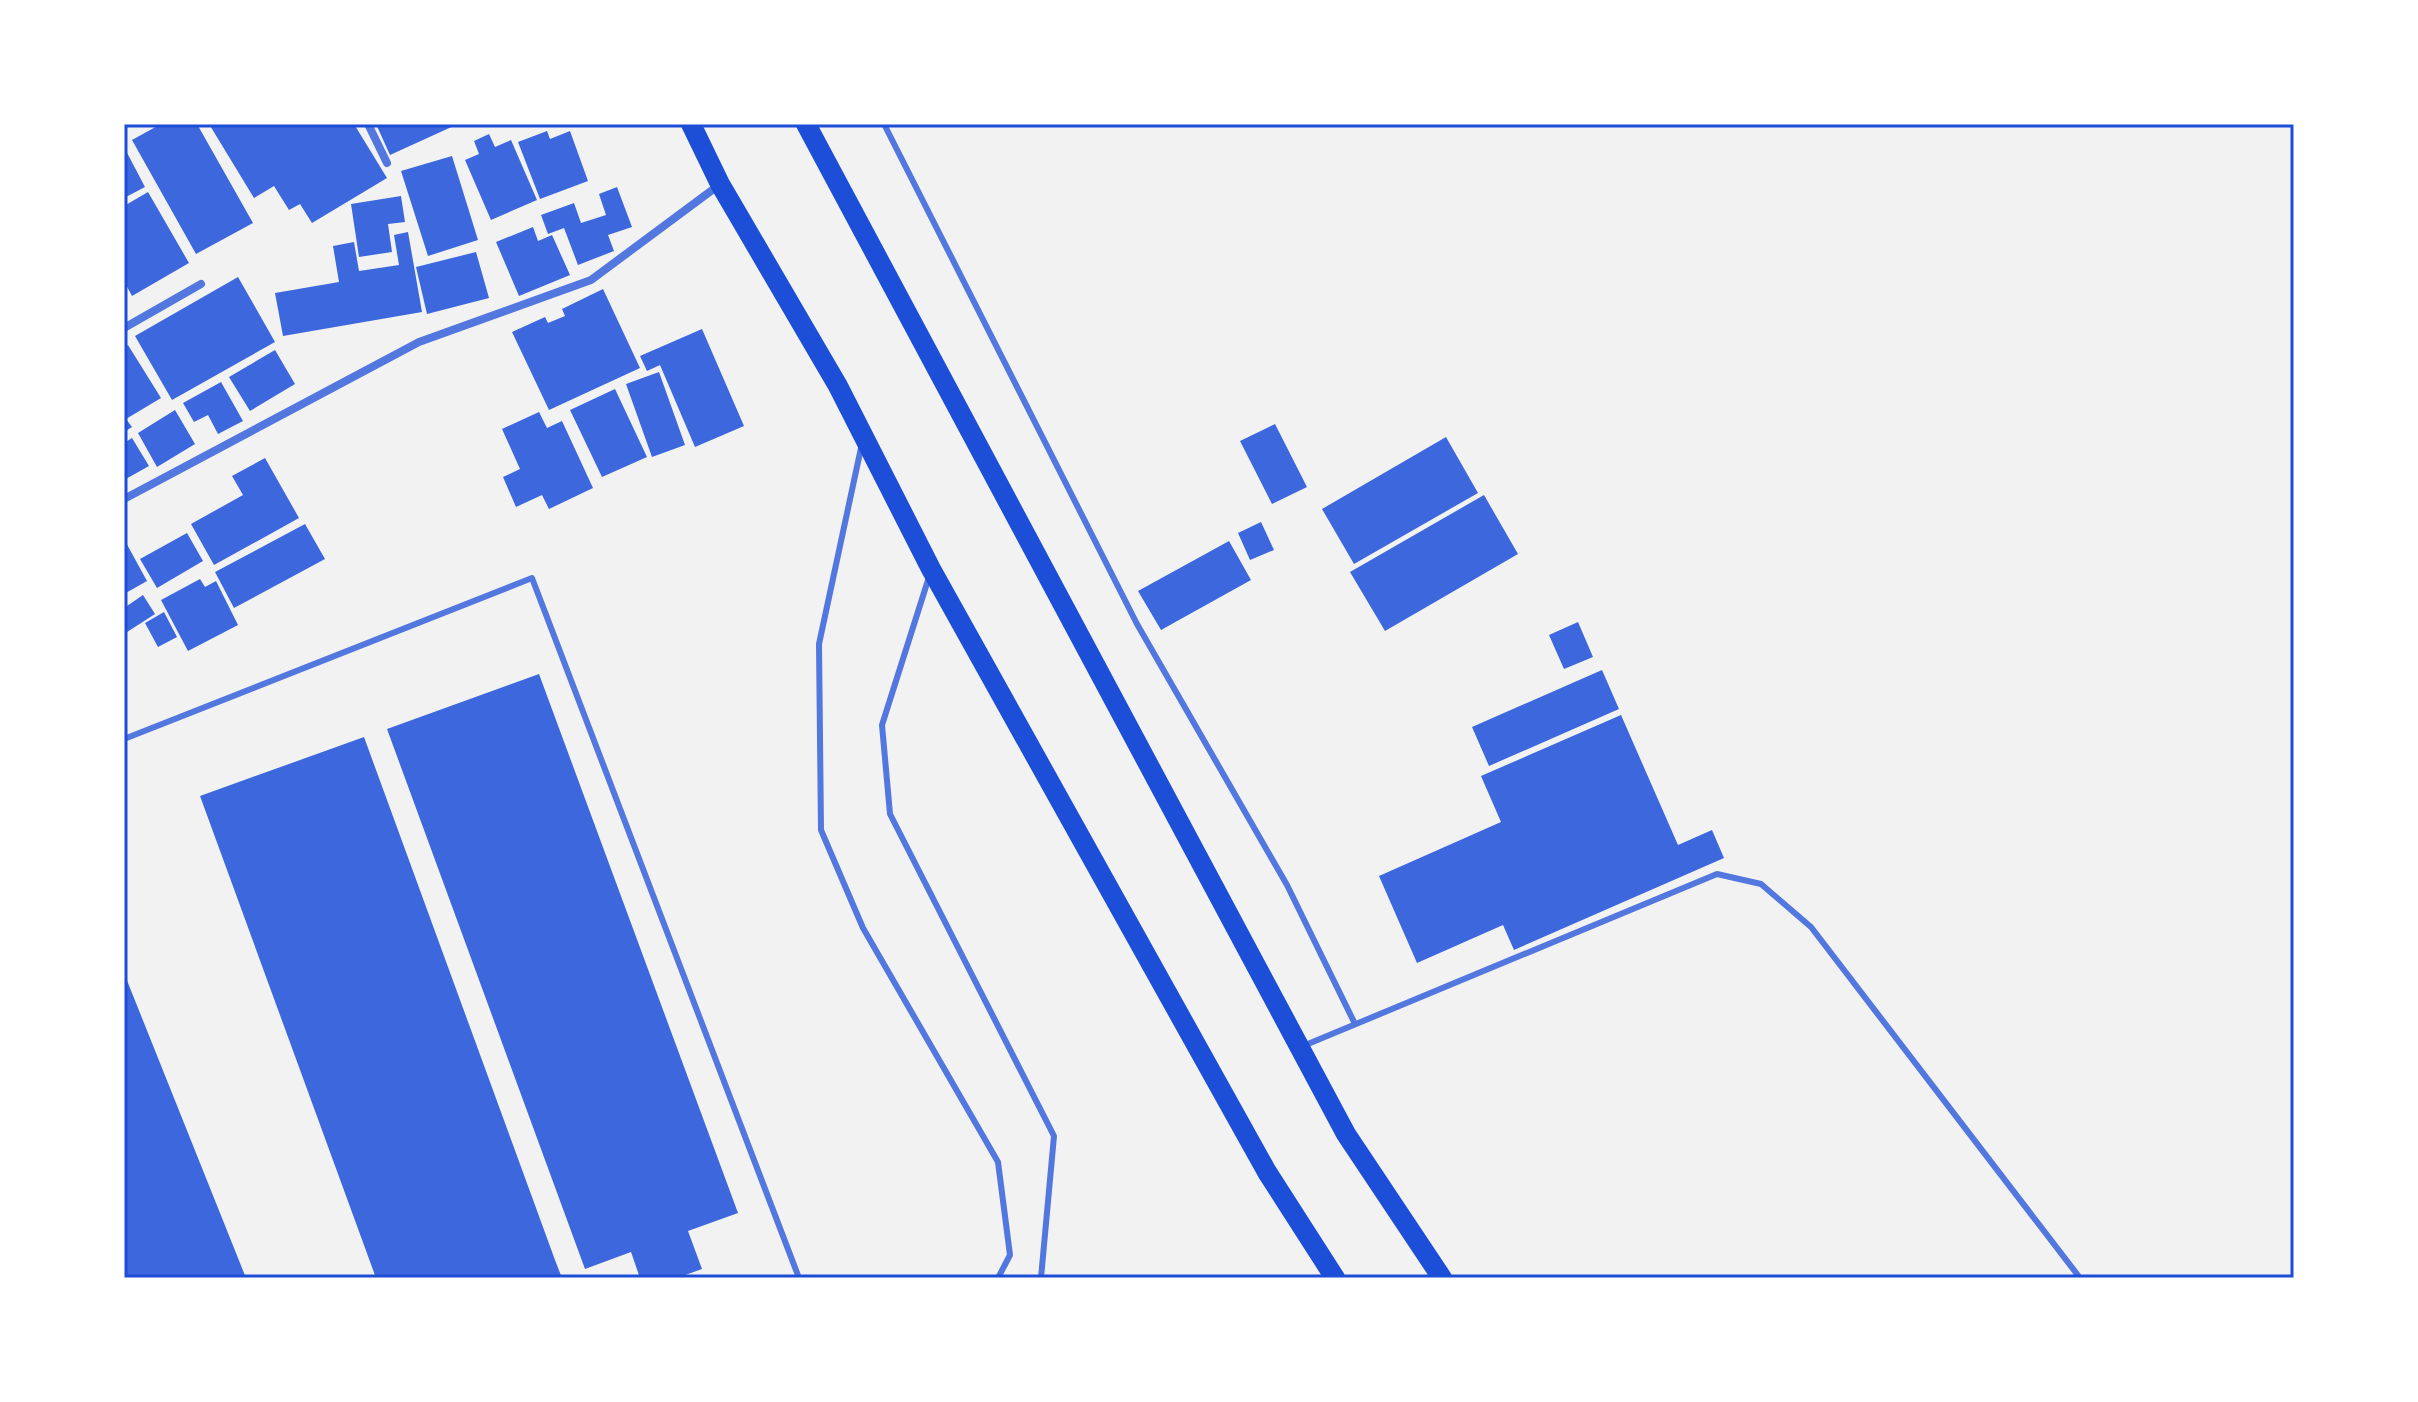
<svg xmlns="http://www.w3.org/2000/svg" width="2418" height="1402" font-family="Barlow,sans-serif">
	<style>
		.building { fill: #3d67dc }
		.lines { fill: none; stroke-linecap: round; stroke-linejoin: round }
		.service { stroke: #5277de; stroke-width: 6 }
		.minor { stroke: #5277de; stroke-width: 8 }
		.primary { stroke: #1d4ed8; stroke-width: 20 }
		.neatline { fill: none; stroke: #1d4ed8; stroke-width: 3 }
	</style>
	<rect width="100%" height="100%" fill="#f2f2f2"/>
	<path class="building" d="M161 124H197L253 223 196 254 132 140Z
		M209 124H354L387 178 312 223 300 204 289 210 274 186 254 198Z
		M376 124H458L390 155Z
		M547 131 550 139 570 131 588 181 540 199 518 142Z
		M489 134 495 147 511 140 537 200 491 220 465 160 479 154 474 141Z
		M124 147 145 187 124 198Z
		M452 156 478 240 428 256 401 171Z
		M617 187 632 227 608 235 614 251 578 265 564 228 548 234 541 215 574 203 581 223 606 215 599 194Z
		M148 192 189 263 132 296 124 281V206Z
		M401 196 405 222 388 224 392 252 359 257 351 204Z
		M533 227 538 241 552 235 570 275 519 296 496 242Z
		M408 232 422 312 283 336 275 293 339 282 333 246 354 242 359 271 399 265 394 235Z
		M476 252 489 298 427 314 416 267Z
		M238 277 275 342 172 400 135 336Z
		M603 289 640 368 549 410 512 332 545 317 548 323 565 316 562 309Z
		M702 329 744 426 695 447 660 365 647 371 640 356Z
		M128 345 161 398 126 419 132 427 124 432V348Z
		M275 350 295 384 250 411 229 377Z
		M659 372 685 445 652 457 626 384Z
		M221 382 243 421 218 434 208 415 194 422 183 403Z
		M615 389 647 457 602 477 570 410Z
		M175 410 195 444 157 467 138 433Z
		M539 412 547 428 562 421 593 488 549 509 542 495 516 507 503 477 520 469 502 429Z
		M1275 424 1307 487 1272 504 1240 441Z
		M1446 437 1478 493 1354 564 1322 509Z
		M132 438 149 466 124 480V443Z
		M265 458 299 518 214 565 191 524 243 495 232 476Z
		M1484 495 1518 554 1385 631 1350 572Z
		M1261 522 1274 550 1250 560 1238 533Z
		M305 524 325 559 234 608 215 572Z
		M187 533 203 561 157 588 140 559Z
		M124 539 147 581 124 594Z
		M1229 541 1251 580 1161 630 1138 591Z
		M200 579 205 587 216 581 238 625 188 651 161 600Z
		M143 595 155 614 124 634V608Z
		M164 612 177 637 158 647 145 623Z
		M1578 622 1593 657 1564 669 1549 635Z
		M1602 670 1619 709 1489 766 1472 727Z
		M539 674 738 1213 688 1231 702 1269 677 1278H640L631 1252 585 1269 387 729Z
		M1621 715 1678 845 1712 830 1724 858 1514 950 1503 925 1417 963 1379 876 1501 822 1481 776Z
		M364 737 555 1260 562 1278H376L200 796Z
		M124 973 246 1278H124Z"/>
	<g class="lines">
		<path class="service" d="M884 124 1137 624 1287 885 1355 1024
			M861 448 819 644 821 830 863 928 998 1162 1010 1255 998 1278
			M929 577 882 725 890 814 1054 1136 1041 1278
			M124 739 532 578 799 1278
			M1303 1046 1717 874 1761 884 1811 927 2080 1278"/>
		<path class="minor" d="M368 124 387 163
			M124 328 201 284
			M124 499 419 342 591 280 719 185"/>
		<path class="primary" d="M691 124 720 184 838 386 931 569 1267 1172 1335 1278
			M806 124 1346 1134 1442 1278"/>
	</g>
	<rect width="2418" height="1402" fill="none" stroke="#ffffff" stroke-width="252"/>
	<rect x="126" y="126" width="2166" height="1150" class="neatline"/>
</svg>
